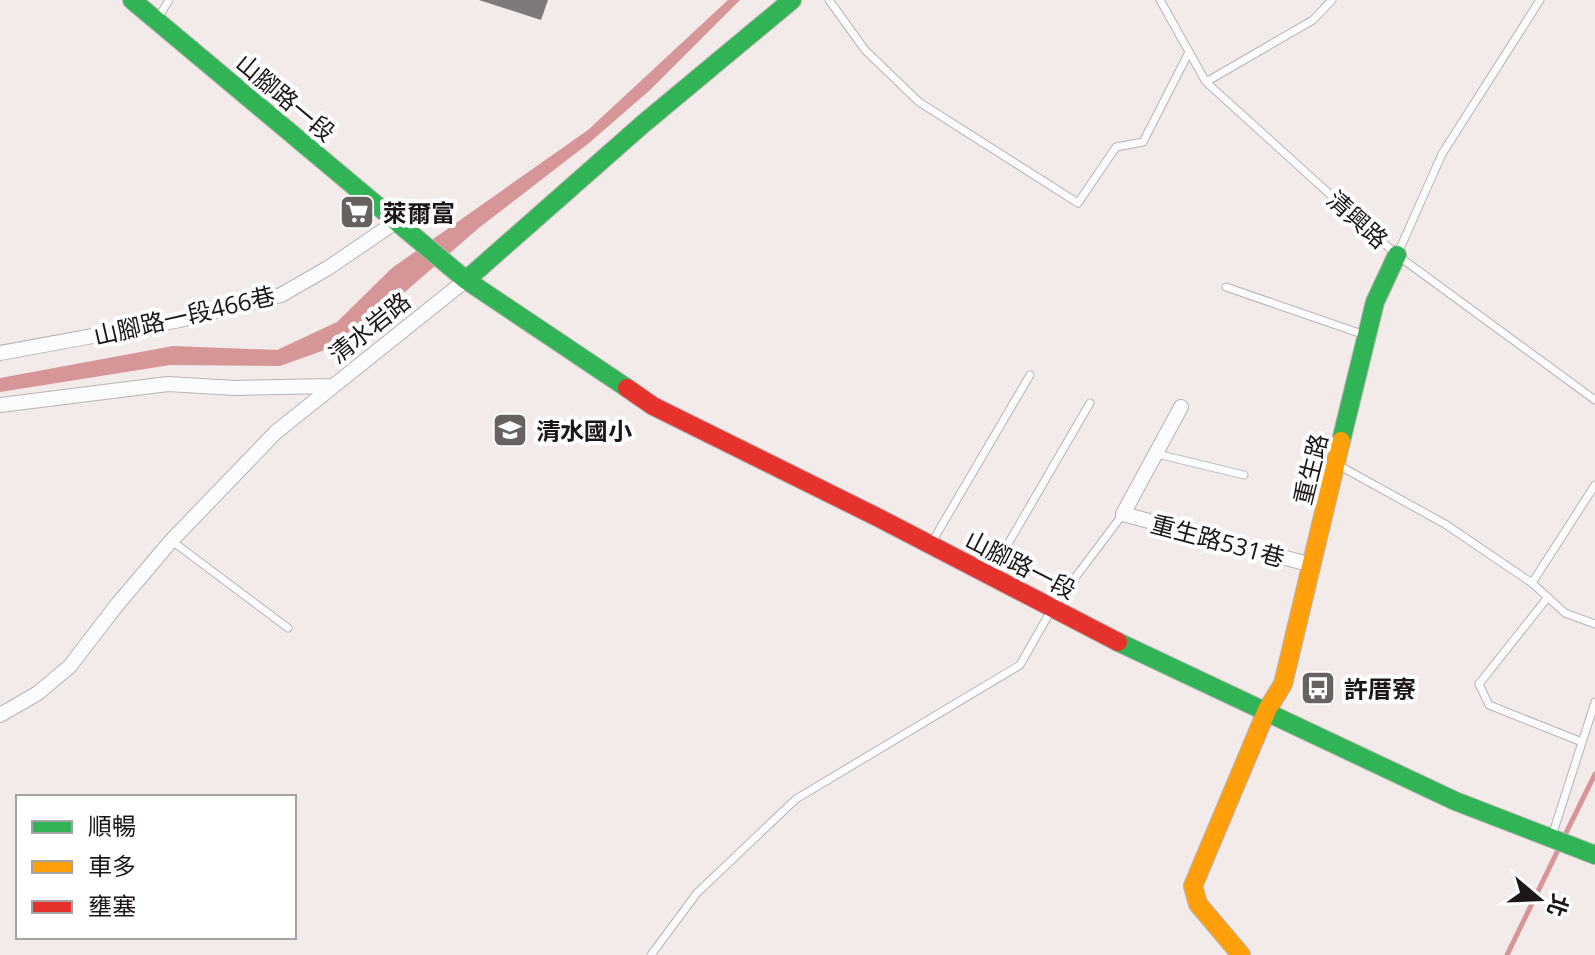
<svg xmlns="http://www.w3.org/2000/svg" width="1595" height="955" font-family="'Open Sans','Noto Sans TC',sans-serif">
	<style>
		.water { fill: #d69596 }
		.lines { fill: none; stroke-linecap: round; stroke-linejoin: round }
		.stream { stroke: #d69596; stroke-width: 5 }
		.lane-casing { stroke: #b9b2b2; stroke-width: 9 }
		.street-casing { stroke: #b9b2b2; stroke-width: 16 }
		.fast-casing { stroke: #b9b2b2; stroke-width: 20 }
		.slow-casing { stroke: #b9b2b2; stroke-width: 20 }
		.jam-casing { stroke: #b9b2b2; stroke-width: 20 }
		.lane { stroke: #fdfcfc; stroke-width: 7 }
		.street { stroke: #fdfcfc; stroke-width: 14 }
		.fast { stroke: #30b455; stroke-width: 18 }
		.slow { stroke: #ff9f0a; stroke-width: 18 }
		.jam { stroke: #e5322d; stroke-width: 18 }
		.wall { fill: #7f7979 }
		.labels { text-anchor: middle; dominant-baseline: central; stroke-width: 8; stroke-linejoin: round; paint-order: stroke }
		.street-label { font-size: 24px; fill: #1c1716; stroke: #fff }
		.poi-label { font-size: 24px; font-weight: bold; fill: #1c1716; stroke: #fff; text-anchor: start }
	</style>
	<rect width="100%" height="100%" fill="#f3eaea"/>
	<path class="water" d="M728 0H740L650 90 589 143 480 227 347 342 280 366 170 365 0 392V378L173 346 277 350 337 322 392 268 588 130Z"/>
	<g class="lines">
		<path class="stream" d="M1563 839 1595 774
			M1507 955 1559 848"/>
		<g class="lane-casing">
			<path id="lane" d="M829 0 865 50 919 102 1078 203 1116 147 1143 142 1189 52
				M1160 0 1206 82 1397 255 1595 400
				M158 18 169 0
				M1206 82 1313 20 1332 0
				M1398 253 1442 154 1540 0
				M1226 287 1365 335
				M1157 454 1244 475
				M1340 466 1445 524 1532 583 1565 613 1595 624
				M172 541 288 628
				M932 542 1030 375
				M991 573 1090 403
				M1532 583 1595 485
				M1548 597 1479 684 1489 705 1582 742
				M1552 836 1595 702
				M651 955 697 893 796 799 1020 665 1053 607 1123 514"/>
		</g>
		<g class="street-casing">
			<path id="street" d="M0 353 180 320 281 295 328 268 397 221
				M0 405 168 384 235 388 333 386
				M1181 407 1123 514 1312 565
				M0 715 38 693 70 666 116 606 171 541 276 432 466 280"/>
		</g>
		<g class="fast-casing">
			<path id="fast" d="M132 0 466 280 627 388
				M466 280 643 124 792 0
				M1341 441 1375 302 1397 255
				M1118 642 1455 801 1595 855"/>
		</g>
		<g class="slow-casing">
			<path id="slow" d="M1241 955 1198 904 1193 886 1267 710 1283 684 1341 441"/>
		</g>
		<g class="jam-casing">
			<path id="jam" d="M627 388 653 406 877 517 1118 642"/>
		</g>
		<use href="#lane" class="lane"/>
		<use href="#street" class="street"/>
		<use href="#fast" class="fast"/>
		<use href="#slow" class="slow"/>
		<use href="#jam" class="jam"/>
	</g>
	<path class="wall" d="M479 0H548L541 20Z"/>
	<defs>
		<g id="supermarket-square" transform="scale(1.8)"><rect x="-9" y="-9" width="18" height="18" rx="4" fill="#676160" stroke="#fff"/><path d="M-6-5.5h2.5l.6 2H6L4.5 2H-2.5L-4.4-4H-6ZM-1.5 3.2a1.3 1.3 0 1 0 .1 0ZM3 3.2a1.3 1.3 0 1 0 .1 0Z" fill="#fff"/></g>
		<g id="school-square" transform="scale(1.8)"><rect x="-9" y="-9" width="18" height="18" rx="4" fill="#676160" stroke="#fff"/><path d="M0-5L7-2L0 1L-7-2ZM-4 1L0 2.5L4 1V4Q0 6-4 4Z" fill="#fff"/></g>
		<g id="bus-square" transform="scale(1.8)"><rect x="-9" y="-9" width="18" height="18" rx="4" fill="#676160" stroke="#fff"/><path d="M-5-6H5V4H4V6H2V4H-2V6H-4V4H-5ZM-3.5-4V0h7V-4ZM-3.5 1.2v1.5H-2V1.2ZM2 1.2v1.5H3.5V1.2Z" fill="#fff"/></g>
	</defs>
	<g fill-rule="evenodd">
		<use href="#supermarket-square" x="357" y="212"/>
		<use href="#school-square" x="510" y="430"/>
		<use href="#bus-square" x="1318" y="688"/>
	</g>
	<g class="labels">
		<g class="street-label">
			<text transform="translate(286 97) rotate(40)">山腳路一段</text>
			<text transform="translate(1358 219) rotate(42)">清興路</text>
			<text transform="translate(184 315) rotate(-13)">山腳路一段466巷</text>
			<text transform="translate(369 327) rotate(-39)">清水岩路</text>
			<text transform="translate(1310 469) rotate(-76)">重生路</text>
			<text transform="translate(1218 540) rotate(15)">重生路531巷</text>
			<text transform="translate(1021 564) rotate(27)">山腳路一段</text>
		</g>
		<g class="poi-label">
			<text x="383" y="212">萊爾富</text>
			<text x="536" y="430">清水國小</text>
			<text x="1344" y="688">許厝寮</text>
		</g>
	</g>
	<rect x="16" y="795" width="280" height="144" fill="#ffffff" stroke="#a4a2a2" stroke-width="2"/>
	<rect x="32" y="821" width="40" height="12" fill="#30b455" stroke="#a4a2a2" stroke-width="2"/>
	<text x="88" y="835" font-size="24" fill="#1c1716">順暢</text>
	<rect x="32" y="861" width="40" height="12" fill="#ff9f0a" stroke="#a4a2a2" stroke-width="2"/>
	<text x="88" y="875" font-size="24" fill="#1c1716">車多</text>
	<rect x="32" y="901" width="40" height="12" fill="#e5322d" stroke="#a4a2a2" stroke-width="2"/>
	<text x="88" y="915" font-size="24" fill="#1c1716">壅塞</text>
	<g transform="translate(1539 899) rotate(109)" stroke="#ffffff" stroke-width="6" paint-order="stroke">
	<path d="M0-6L14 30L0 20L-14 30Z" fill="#1c1716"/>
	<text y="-12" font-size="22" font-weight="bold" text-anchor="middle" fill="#1c1716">北</text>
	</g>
</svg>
